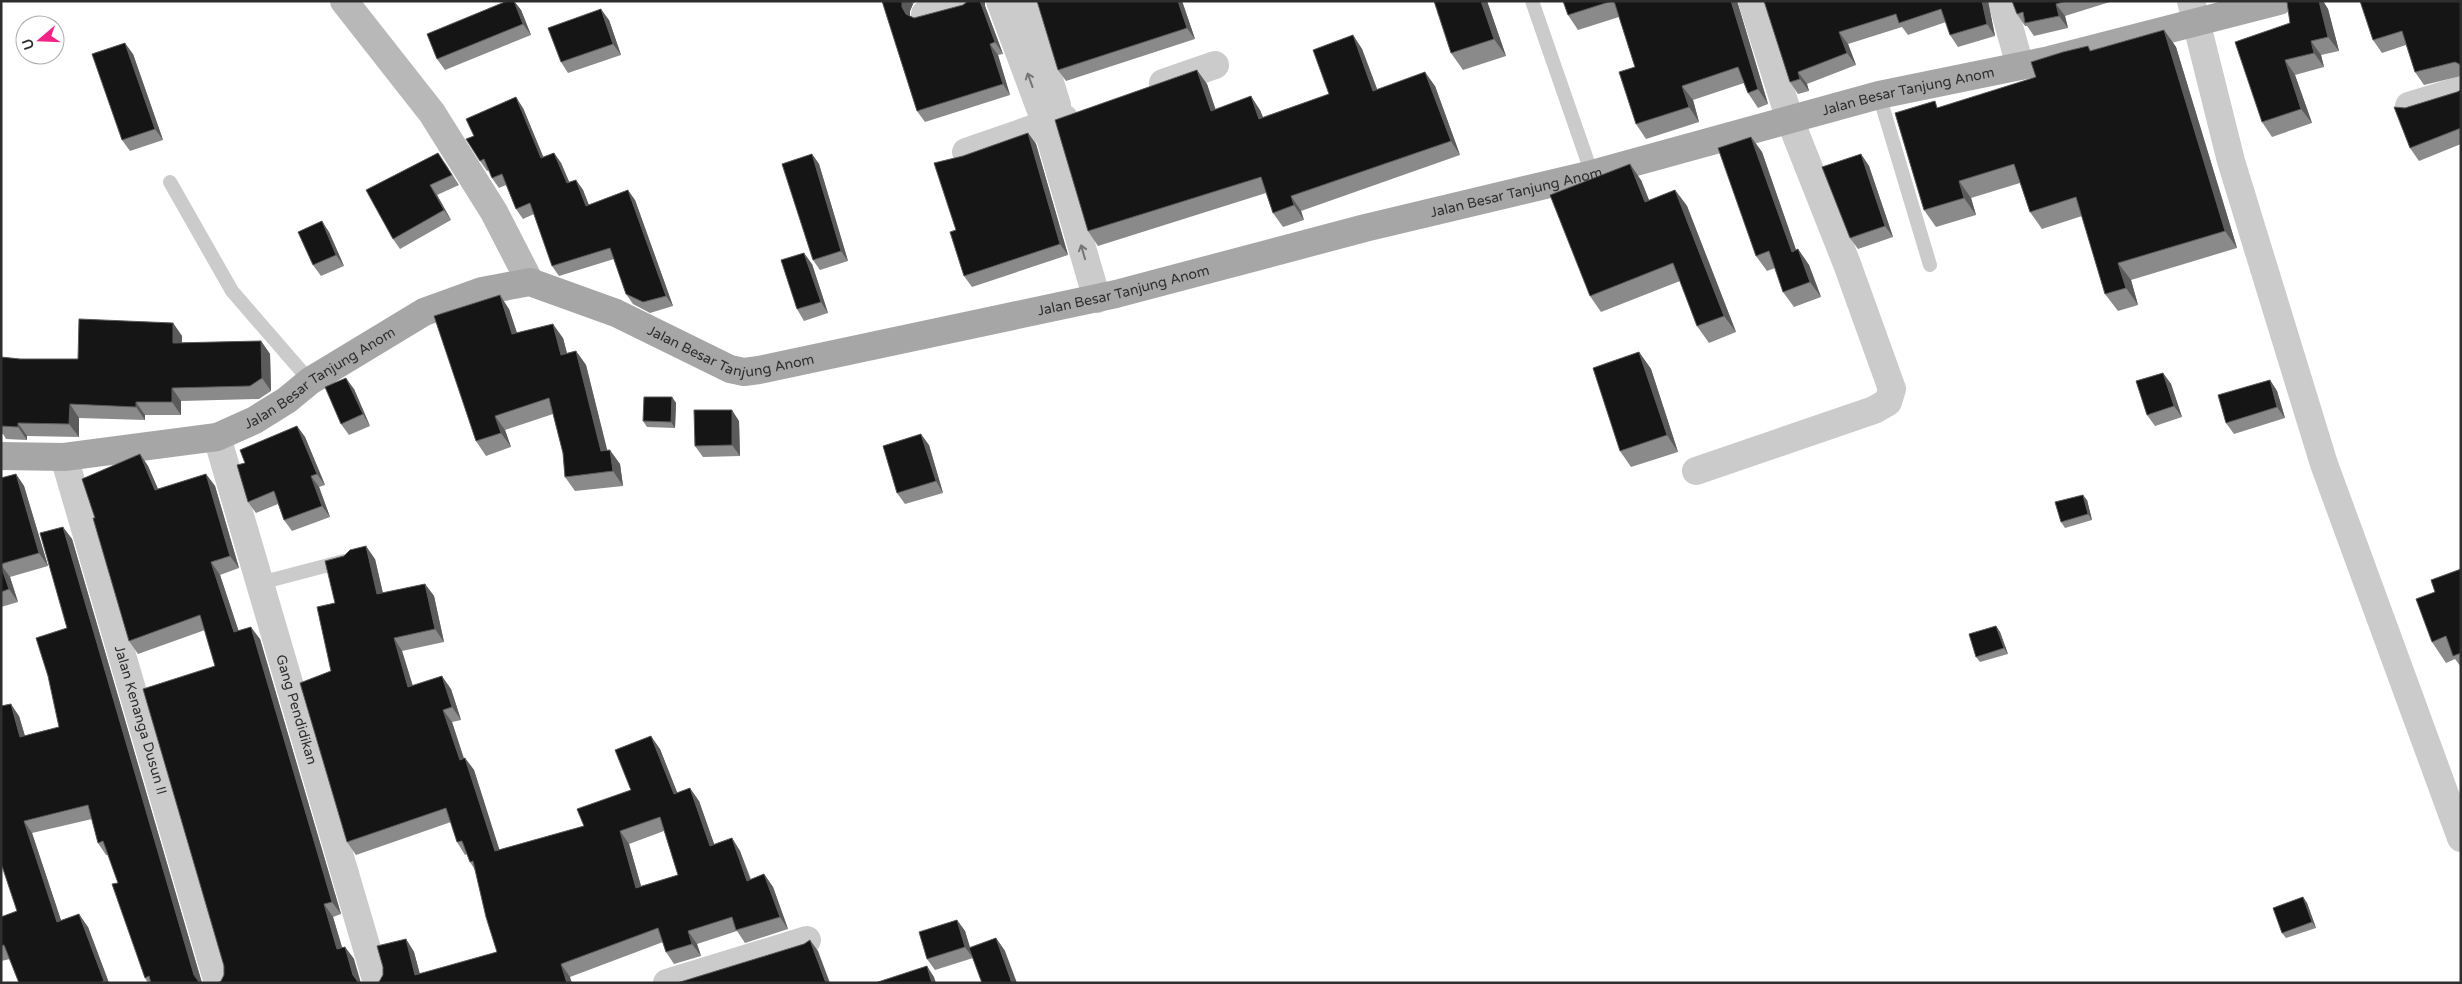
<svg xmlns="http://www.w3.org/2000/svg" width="2462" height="984" font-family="'Varela Round',sans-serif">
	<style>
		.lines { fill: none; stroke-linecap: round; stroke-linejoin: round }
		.lane { stroke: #cbcbcb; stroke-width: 14 }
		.street { stroke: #cbcbcb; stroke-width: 28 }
		.secondary { stroke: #b8b8b8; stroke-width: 28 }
		.primary { stroke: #a6a6a6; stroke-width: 28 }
		.wall { fill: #8a8a8a; fill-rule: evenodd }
		.shaded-wall { fill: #5b5b5b }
		.building { fill: #151515; stroke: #5b5b5b; fill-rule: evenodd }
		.oneway { stroke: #757575 }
		.labels { text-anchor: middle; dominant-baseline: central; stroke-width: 5; stroke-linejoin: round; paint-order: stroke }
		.street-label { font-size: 14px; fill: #2e2e2e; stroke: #fff }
	</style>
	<rect width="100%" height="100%" fill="#fff"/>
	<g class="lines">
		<path class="lane" d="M1532 1 1592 174
			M1879 95 1930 265
			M170 182 232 291 310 381
			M260 583 344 561"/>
		<g class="street">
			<path d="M1000 1 1046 124 1097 299"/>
			<path d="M1025 1 1057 105"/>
			<path d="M2002 1 2020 66"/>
			<path d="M2191 1 2231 161 2324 464 2461 838"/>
			<path d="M925 14 966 1"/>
			<path d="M1163 83 1215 65"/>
			<path d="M2409 106 2461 90"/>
			<path d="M966 152 1064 118"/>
			<path id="s1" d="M217 437 377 983"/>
			<path id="s2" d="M64 457 218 983"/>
			<path d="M1696 471 1874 410 1888 402 1892 389 1847 264 1790 120 1752 1"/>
			<path d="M667 983 807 940"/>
		</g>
		<path class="secondary" d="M344 1 432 113 494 212 530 282"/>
		<path class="primary" id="s3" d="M1 456 64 457 217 437 255 420 287 400 310 381 424 312 482 291 530 282 616 313 730 369 744 372 759 370 1116 294 1365 228 1592 174 1879 95 2045 61 2279 1"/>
	</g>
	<path class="wall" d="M507 1H514L521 10 531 35 445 70 437 59Z
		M882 1H917L913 4 910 11V16L914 18 985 6 1003 54 998 55 1010 95 925 122 917 111Z
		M1182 1 1195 39 1066 81 1058 70Z
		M1487 1 1506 56 1463 70 1451 53Z
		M1563 1H1737L1768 104 1758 108 1748 93 1744 83 1693 100 1699 122 1646 139 1636 124 1635 67 1619 17 1578 30 1568 15Z
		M1764 1H1988L1995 36 1958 47 1950 35 1946 22 1908 35 1902 27 1848 44 1856 65 1807 84 1809 91 1798 94 1790 82Z
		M2012 1H2113L2065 16 2068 28 2034 36 2027 26H2025L2017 14Z
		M2288 1H2323L2328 9 2339 51 2321 55 2324 67 2295 75 2312 123 2272 137 2262 122 2290 23Z
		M2461 1V76L2424 85 2415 72 2406 45 2382 53 2373 40Z
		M609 20 621 55 568 73 561 62Z
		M2164 30 2176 47 2237 248 2131 280 2138 305 2118 311 2105 294 2082 216 2042 229 2030 212 2020 183 1971 198 1976 215 1936 227 1924 210 1939 108 2036 77 2092 51Z
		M1353 35 1362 49 1377 89 1435 86 1460 155 1301 211 1304 220 1283 227 1273 213 1266 193 1098 246 1088 231 1207 84 1215 109 1260 110 1263 117 1329 94Z
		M133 54 163 140 130 151 122 140Z
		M2461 90V144L2419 161 2410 148 2405 108 2457 92Z
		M523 108 543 157 554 153 561 163 569 182 576 180 583 190 589 205 635 200 673 306 650 313 633 304 626 294 614 259 559 276 552 266 534 214 523 219 516 209 506 185 499 188 492 178 489 170 487 171 480 161Z
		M1028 133 1036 144 1068 255 972 287 964 276 956 230 963 156Z
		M1751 137 1762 152 1796 250 1798 249 1809 265 1821 297 1794 307 1783 292 1775 268 1767 271 1756 256Z
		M812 154 819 164 848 261 820 270 813 260Z
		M1861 154 1869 166 1893 237 1858 249 1850 238Z
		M445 163 459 185 437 195 451 220 400 249 393 239Z
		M1641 180 1649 200 1675 190 1687 206 1736 332 1709 343 1697 326 1680 281 1601 312 1590 296Z
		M329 232 344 266 321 276 313 265Z
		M812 264 828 313 804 321 797 309Z
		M509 309 517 333 563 338 567 353 576 351 586 365 607 451 620 464 623 486 575 491 565 477 563 453 553 414 505 430 511 447 486 456 476 441Z
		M173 323 182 336V343L261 341 270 354 271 391 259 399 181 401V415H145V420L79 418V437L27 436V440L6 439 3 434H1V357L20 359H78Z
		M1639 352 1651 369 1678 452 1631 467 1620 451Z
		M2163 373 2171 384 2182 417 2155 426 2147 415Z
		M2270 380 2277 391 2285 418 2234 434 2226 423Z
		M354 389 370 426 349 435 341 424Z
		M672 397 676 403 675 428 647 427 643 421Z
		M739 421 740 456 703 457 695 446Z
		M297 426 305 437 325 485 319 487 330 517 292 531 284 520 278 504 256 513 248 502 245 463Z
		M929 445 943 493 905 504 897 493Z
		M140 454 148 466 158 489 206 474 215 486 239 568 220 575 238 630 260 639 341 914 333 917 342 947H345L354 959 221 981 224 975 215 666 205 630 138 654 129 641 95 518Z
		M16 474 24 486 48 566 10 577 18 602 1 607V478Z
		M2087 500 2092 520 2065 528 2061 522Z
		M63 527 72 539 202 983H148L145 978 118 883 108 855H106L98 843 92 819 32 833 61 921 88 927 109 983H19L10 959 1 961V917L17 911 19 716 25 736 59 727 67 628Z
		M375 559 383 593 425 584 434 596 444 642 402 651 413 686 451 689 461 720 452 722 464 758H465L474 770 499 850 584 826 631 790 660 749 677 793 699 801 714 844 732 838 740 851 751 879 764 874 773 887 788 929 745 943 737 931 697 944 701 956 674 964 666 952 663 942 570 977 379 982 406 939 414 952 420 974 497 952 475 870 470 862 467 854 465 855 457 842 451 822 356 855 347 842 331 671 335 603ZM664 831 678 875 641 886 629 844Z
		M2461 569V667L2455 659 2446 663 2432 642 2435 592Z
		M1996 626 2000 632 2008 654 1980 662 1976 657Z
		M2303 897 2307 903 2316 928 2286 938 2282 933Z
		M957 920 965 931 970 947 996 938 1005 951 973 958 935 970 927 959Z"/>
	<path class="shaded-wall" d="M514 1 521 10 531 35 523 24Z
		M902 1H911L913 4 910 11V18L914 25 902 7Z
		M980 1H985V6L1003 54 995 42Z
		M1178 1H1182L1195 39 1187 28Z
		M1481 1H1487L1506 56 1494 39Z
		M1731 1H1737L1768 104 1758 89Z
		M1982 1H1988L1995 36 1987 24Z
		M2319 1H2323L2328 9 2339 51 2328 37Z
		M2056 4 2065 16 2068 28 2059 16Z
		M601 9 609 20 621 55 613 44Z
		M2164 30 2176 47 2237 248 2225 231Z
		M1839 32 1848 44 1856 65 1847 53Z
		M1353 35 1362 49 1383 105 1373 91Z
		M2311 41 2321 55 2324 67 2314 53Z
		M125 43 133 54 163 140 155 129Z
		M990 44 998 55 1010 95 1003 84Z
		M2285 60 2295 75 2312 123 2301 109Z
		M1197 70 1207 84 1221 125 1211 111Z
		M1425 72 1435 86 1460 155 1451 141Z
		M1798 72 1807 84 1809 91 1800 79Z
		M1682 86 1693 100 1699 122 1689 107Z
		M1251 96 1260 110 1269 133 1259 119Z
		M516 97 523 108 548 168 541 158Z
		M1028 133 1036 144 1068 255 1060 244Z
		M1751 137 1762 152 1802 267 1792 252Z
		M554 153 561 163 574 193 567 183Z
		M812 154 819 164 848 261 841 251Z
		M1861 154 1869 166 1893 237 1885 226Z
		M1630 164 1641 180 1656 218 1645 202Z
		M576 180 583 190 593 216 586 206Z
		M1959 181 1971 198 1976 215 1964 198Z
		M430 185 437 195 451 220 444 210Z
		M628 190 635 200 673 306 666 296Z
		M1675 190 1687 206 1736 332 1724 316Z
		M1291 196 1301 211 1304 220 1294 205Z
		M322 221 329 232 344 266 336 255Z
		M1798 249 1809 265 1821 297 1810 282Z
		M804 253 812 264 828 313 821 302Z
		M2118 263 2131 280 2138 305 2126 288Z
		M500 295 509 309 522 348 512 334Z
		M173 323 182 336V356L173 343Z
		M553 324 563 338 571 369 561 355Z
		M261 341 270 354 271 391 262 378Z
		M576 351 586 365 611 465 601 451Z
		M1639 352 1651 369 1678 452 1667 435Z
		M2163 373 2171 384 2182 417 2174 406Z
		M346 378 354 389 370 426 363 414Z
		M2270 380 2277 391 2285 418 2277 407Z
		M172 388 181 401V415L172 402Z
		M672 397 676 403 675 428 671 422Z
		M136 402 145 415V420L136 407Z
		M70 404 79 418V437L69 424Z
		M732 410 739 421 740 456 732 445Z
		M495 416 505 430 511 447 501 433Z
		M18 423 27 436V440L18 427Z
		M297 426 305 437 325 485 317 474Z
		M921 434 929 445 943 493 936 481Z
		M610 450 620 464 623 486 613 471Z
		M140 454 148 466 164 503 155 490Z
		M16 474 24 486 48 566 39 553Z
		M206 474 215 486 239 568 230 556Z
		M311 476 319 487 330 517 322 506Z
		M2083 495 2087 500 2092 520 2088 514Z
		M63 527 72 539 202 983H199L194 975Z
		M366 546 375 559 386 607 377 594Z
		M211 562 220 575 243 644 234 632Z
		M1 565 10 577 18 602 9 589Z
		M425 584 434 596 444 642 435 629Z
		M1996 626 2000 632 2008 654 2004 648Z
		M251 627 260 639 341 914 332 902Z
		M394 638 402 651 417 700 408 687Z
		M442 676 451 689 461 720 452 707Z
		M11 704 19 716 29 750 20 737Z
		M443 710 452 722 468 772 460 760Z
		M651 736 660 749 683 807 674 794Z
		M465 758 474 770 504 864 495 851Z
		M690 788 699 801 719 858 710 846Z
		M24 821 32 833 66 935 57 922Z
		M620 831 629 844 645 900 636 888Z
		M732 838 740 851 755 893 747 881Z
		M764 874 773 887 788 929 780 917Z
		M2303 897 2307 903 2316 928 2312 922Z
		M324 904 333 917 346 961 337 949Z
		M79 914 88 927 109 983H106L104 981Z
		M957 920 965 931 973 958 965 947Z
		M688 931 697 944 701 956 692 944Z
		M996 938 1005 951 1017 983H1012Z
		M406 939 414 952 422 983 415 975Z
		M810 940 818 951 830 983H826Z
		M345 947 354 959 361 983H358L353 975Z
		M561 964 570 977 572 983H567Z
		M927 966 934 977 936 983H932Z"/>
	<path class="building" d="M507 1H514L523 24 437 59 427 34Z
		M882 1H902V7L906 14 914 18 963 5 968 1H980L995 42 990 44 1003 84 917 111Z
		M1037 1H1178L1187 28 1058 70Z
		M1434 1H1481L1494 39 1451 53Z
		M1563 1H1612L1568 15Z
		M1614 1H1731L1758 89 1748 93 1738 67 1682 86 1689 107 1636 124 1619 72 1635 67Z
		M1764 1H1982L1987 24 1950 35 1941 9 1899 23 1896 14 1839 32 1847 53 1798 72 1800 79 1790 82Z
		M2012 1H2066L2056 4 2059 16 2025 23 2023 12 2017 14Z
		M2288 1H2319L2328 37 2311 41 2314 53 2285 60 2301 109 2262 122 2235 42 2290 23 2287 2Z
		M2360 1H2461V65L2455 62 2415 72 2402 31 2373 40Z
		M601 9 613 44 561 62 548 28Z
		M2164 30 2225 231 2118 263 2126 288 2105 294 2076 197 2030 212 2014 164 1959 181 1964 198 1924 210 1895 113 1935 101 1937 108 2036 77 2031 62 2063 52 2088 46 2090 51Z
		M1353 35 1373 91 1425 72 1451 141 1291 196 1294 205 1273 213 1261 177 1088 231 1055 120 1197 70 1211 111 1251 96 1259 119 1329 94 1313 50Z
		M125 43 155 129 122 140 92 54Z
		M2461 90V128L2410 148 2394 107 2405 108 2457 92Z
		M516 97 541 158 554 153 567 183 576 180 586 206 628 190 666 296 643 302 626 294 610 248 552 266 530 203 516 209 502 174 492 178 484 159 480 161 466 139 474 136 466 119Z
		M1028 133 1060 244 964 276 950 232 956 230 934 163 963 156Z
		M1751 137 1792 252 1798 249 1810 282 1783 292 1769 251 1756 256 1718 148Z
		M438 153 452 175 430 185 444 210 393 239 366 190Z
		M812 154 841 251 813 260 782 164Z
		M1861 154 1885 226 1850 238 1822 167Z
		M1630 164 1645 202 1675 190 1724 316 1697 326 1673 263 1590 296 1550 195Z
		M322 221 336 255 313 265 298 232Z
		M804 253 821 302 797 309 781 260Z
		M500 295 512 334 553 324 561 355 576 351 601 451 610 450 613 471 565 477 563 453 549 398 495 416 501 433 476 441 434 316Z
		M79 319 173 323V343L261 341 262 378 250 386 172 388V402H136V407L70 404 69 424 18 423V427L1 426V357L20 359H78Z
		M1639 352 1667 435 1620 451 1593 368Z
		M2163 373 2174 406 2147 415 2136 381Z
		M346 378 363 414 341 424 325 387Z
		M2270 380 2277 407 2226 423 2218 395Z
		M644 397H672L671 422 643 421Z
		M694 410H732V445L695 446Z
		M297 426 317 474 311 476 322 506 284 520 274 491 248 502 237 465 245 463 240 450Z
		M921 434 936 481 897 493 883 446Z
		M140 454 155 490 206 474 230 556 211 562 234 632 251 627 332 902 324 904 337 949 345 947 353 975 358 982 359 983H218L221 981 224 975V966L143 689 215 666 200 615 129 641 93 518H95L82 479Z
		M16 474 39 553 1 564V478Z
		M2083 495 2088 514 2061 522 2055 502Z
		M63 527 194 975 199 982 200 983H151L149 976 145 978 112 884 118 883 103 841 98 843 88 805 24 821 57 922 79 914 104 981 99 983H19L4 945 1 946V917L17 911 1 863V706L11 704 20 737 59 727 48 676 36 638 67 628 40 533Z
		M366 546 377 594 425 584 435 629 394 638 408 687 442 676 452 707 443 710 460 760 465 758 495 851 584 826 577 809 631 790 615 750 651 736 674 794 690 788 710 846 732 838 747 881 764 874 780 917 736 930 732 917 688 931 692 944 666 952 658 928 561 964 567 983H377L379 982 383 975V967L377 946 406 939 415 975 497 952 486 917 473 861 470 862 462 841 457 842 446 808 347 842 300 683 331 671 317 607 335 603 325 561 344 556 350 550ZM660 817 678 875 636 888 620 831Z
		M1 566 9 589 1 592Z
		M2461 569V653L2453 656 2446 636 2432 642 2416 599 2435 592 2431 580Z
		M1996 626 2004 648 1976 657 1969 634Z
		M2303 897 2312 922 2282 933 2273 908Z
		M957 920 965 947 927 959 919 932Z
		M996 938 1012 983H982L969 948Z
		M810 940 826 983H677L804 944Z
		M927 966 932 983H875Z"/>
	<defs><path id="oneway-shaft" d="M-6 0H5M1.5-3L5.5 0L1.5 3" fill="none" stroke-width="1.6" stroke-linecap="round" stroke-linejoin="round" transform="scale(1.25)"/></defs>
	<g class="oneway">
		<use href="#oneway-shaft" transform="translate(1030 80) rotate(-110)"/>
		<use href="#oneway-shaft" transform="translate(1083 252) rotate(-106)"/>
	</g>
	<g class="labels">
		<g class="street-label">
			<text stroke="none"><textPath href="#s3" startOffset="2001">Jalan Besar Tanjung Anom</textPath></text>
			<text stroke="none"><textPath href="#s3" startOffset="1596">Jalan Besar Tanjung Anom</textPath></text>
			<text stroke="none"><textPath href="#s3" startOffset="1191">Jalan Besar Tanjung Anom</textPath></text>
			<text stroke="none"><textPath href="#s3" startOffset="786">Jalan Besar Tanjung Anom</textPath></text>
			<text stroke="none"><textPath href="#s3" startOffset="336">Jalan Besar Tanjung Anom</textPath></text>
			<text stroke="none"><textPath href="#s1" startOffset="284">Gang Pendidikan</textPath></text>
			<text stroke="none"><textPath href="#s2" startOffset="274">Jalan Kenanga Dusun II</textPath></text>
		</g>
	</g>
	<rect width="2462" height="984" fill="none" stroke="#2e2e2e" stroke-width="5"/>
	<g transform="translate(40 40) rotate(251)"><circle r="24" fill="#ffffff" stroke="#ababab"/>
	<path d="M0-4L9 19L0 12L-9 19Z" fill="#f02585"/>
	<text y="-8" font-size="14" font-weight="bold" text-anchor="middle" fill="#2e2e2e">U</text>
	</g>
</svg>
